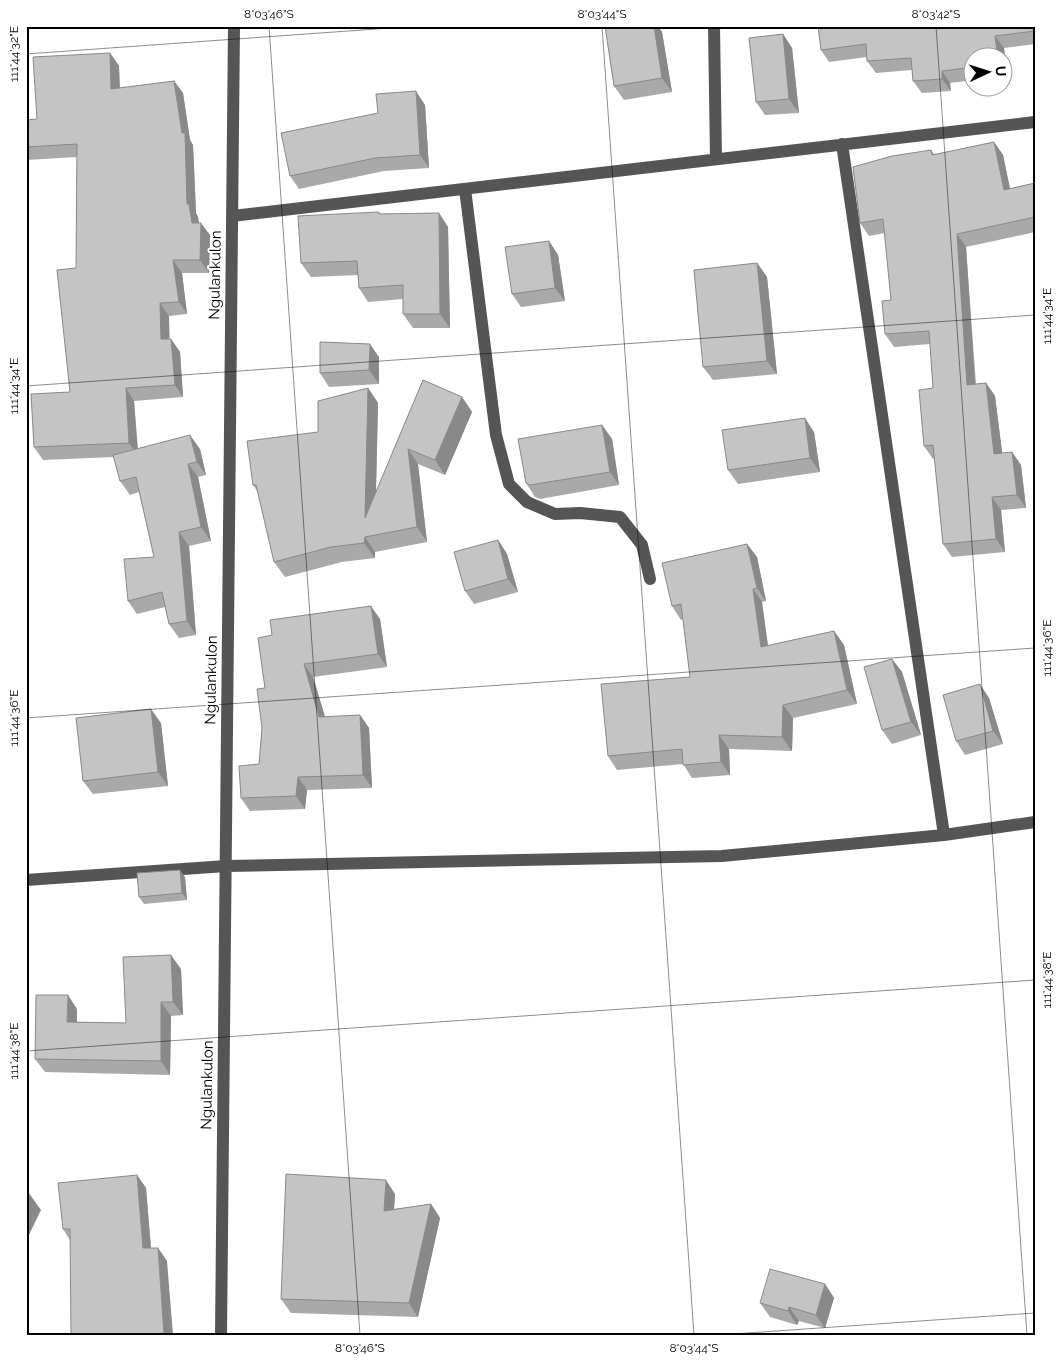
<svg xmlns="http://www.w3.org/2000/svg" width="1061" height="1361" font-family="Raleway,sans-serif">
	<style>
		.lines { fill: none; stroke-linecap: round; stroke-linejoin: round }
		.minor { stroke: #555; stroke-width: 12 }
		.wall { fill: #a9a9a9 }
		.shaded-wall { fill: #898989 }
		.building { fill: #c4c4c4; stroke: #898989 }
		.ticks { fill: none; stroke: #000; stroke-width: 1; stroke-opacity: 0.45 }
		.labels { text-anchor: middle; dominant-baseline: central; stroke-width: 4; stroke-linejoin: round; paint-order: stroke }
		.street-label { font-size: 15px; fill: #000; stroke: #fff }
		.neatline { fill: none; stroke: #000; stroke-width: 2 }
		.ticks-label { font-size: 12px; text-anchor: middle; fill: #000 }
	</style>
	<rect width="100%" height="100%" fill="#fff"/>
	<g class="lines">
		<path class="minor" d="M714 26 716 159
			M842 144 944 835
			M465 189 496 435 509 484 527 502 555 514 580 513 620 517 642 545 650 579
			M232 216 1035 122
			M26 880 226 866 722 856 944 835 1035 822
			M221 1335 234 26"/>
	</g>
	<path class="wall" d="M605 26H658L662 32 672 92 624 100 614 86Z
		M818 26H1035V44L1004 48 1007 76 1004 77V58H974V80L950 83 951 91 922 93 913 81 912 70 876 73 867 61V57L829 62 821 50Z
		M783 34 792 48 799 113 765 115 756 102Z
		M110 53 119 66 120 88 174 81 183 93 190 140 193 145 196 213 198 217 199 223 210 235 209 273H182L187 314 169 316V339H171L180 352 183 397 134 401 138 449H200L206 475 198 477 211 541 189 546 196 635 179 638 169 624 165 607 137 614 128 601 154 557 139 492 130 495 120 481 114 457 43 460 34 447 70 392 76 268 77 157 26 160V120L37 119Z
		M425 105 429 168 384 171 299 189 290 176Z
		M994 142 1003 155 1010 189 1035 183V232L966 247 976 384 986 383 995 396 1002 453 1012 452 1021 465 1026 508 1001 510 1005 552 952 557 943 544 935 458 933 459 924 446 933 388 930 344 894 347 885 334 891 300 885 233 869 236 860 223 931 150 935 155Z
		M379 212 380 214 439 213 448 227 450 328H413L403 314V299L368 302 359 288 358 275 311 277 301 263Z
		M549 241 558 255 565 301 521 307 512 294Z
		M757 263 767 277 777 374 713 380 703 367Z
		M379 357V384L329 387 320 373Z
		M423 380 462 397 472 412 445 475 418 464 427 542 375 552V558L342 562 285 577 274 562 258 492 253 485 318 432 368 388 378 403 376 491Z
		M602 425 612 439 619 485 540 499 535 497 526 483Z
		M814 432 820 472 738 484 728 470Z
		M498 540 507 554 518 592 474 604 465 591Z
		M747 544 757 557 766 601 762 602 768 646 834 631 844 645 857 704 793 718 792 751 729 749 730 775 692 778 683 764 617 770 608 756 690 677 683 619 681 620 672 606Z
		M380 619 387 667 313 677 325 717 360 715 369 728 372 788 307 790 305 809 250 811 241 798 259 764 265 688 258 638Z
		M892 659 902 672 921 735 892 744 882 730Z
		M989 698 1003 744 965 755 956 741Z
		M161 723 168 786 93 794 83 781Z
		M185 877 187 900 144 904 139 897Z
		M181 969 183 1015 171 1016 170 1075 45 1072 35 1059 77 1009V1022L126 1023Z
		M137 1175 146 1188 151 1248H158L167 1261 70 1240 63 1229Z
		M395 1194 394 1209 431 1204 440 1218 418 1317 291 1313 281 1299Z
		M825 1284 834 1298 825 1328 799 1321 797 1325 770 1317 760 1303Z"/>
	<path class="shaded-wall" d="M654 26H658L662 32 672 92 662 78Z
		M783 34 792 48 799 113 789 99Z
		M995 36 1004 48 1007 76 1004 72V58H998Z
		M110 53 119 66 120 102 111 89Z
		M942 71 950 83 951 91 942 79Z
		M174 81 183 93 190 140 193 145 196 213 198 217 200 236 201 223 210 235 209 273 200 260 187 204 182 133Z
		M416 91 425 105 429 168 420 155Z
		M994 142 1003 155 1013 203 1004 190Z
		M439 213 448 227 450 328 440 314Z
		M957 234 966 247 976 398 967 385Z
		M549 241 558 255 565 301 555 288Z
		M173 260 182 273 187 314 179 302Z
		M757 263 767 277 777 374 767 361Z
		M160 303 169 316 170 352 161 339Z
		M171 339 180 352 183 397 175 385Z
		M370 344 379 357V384L369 370Z
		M986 383 995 396 1004 467 994 454Z
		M126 388 134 401 138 456 129 443Z
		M368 388 378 403 375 533 365 518Z
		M462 397 472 412 445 475 435 460Z
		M805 418 814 432 820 472 810 458Z
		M602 425 612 439 619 485 610 472Z
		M190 435 200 449 206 475 197 462Z
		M408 449 418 464 427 542 417 527Z
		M1012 452 1021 465 1026 508 1017 495Z
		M188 464 198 477 211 541 201 527Z
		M992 497 1001 510 1005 552 996 539Z
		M179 532 189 546 196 635 187 621Z
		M365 537 375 552V558L364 543Z
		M498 540 507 554 518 592 508 579Z
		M747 544 757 557 766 601 757 588Z
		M753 589 762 602 770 661 761 647Z
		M371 606 380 619 387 667 378 654Z
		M834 631 844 645 857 704 847 690Z
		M892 659 902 672 921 735 911 722Z
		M304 664 313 677 329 730 319 717Z
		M980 684 989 698 1003 744 993 731Z
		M783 705 793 718 792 751 782 737Z
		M151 709 161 723 168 786 158 772Z
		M360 715 369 728 372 788 363 775Z
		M719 735 729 749 730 775 721 762Z
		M298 777 307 790 305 809 296 796Z
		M180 870 185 877 187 900 182 893Z
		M171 955 181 969 183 1015 173 1002Z
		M68 995 77 1009V1036L67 1022Z
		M161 1002 171 1016 170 1075 161 1061Z
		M137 1175 146 1188 152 1261 143 1248Z
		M386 1180 395 1194 393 1224 384 1211Z
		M26 1189 41 1210 26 1241Z
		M431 1204 440 1218 418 1317 409 1303Z
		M158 1248 167 1261 173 1335H164Z
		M825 1284 834 1298 825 1328 816 1315Z
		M789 1307 799 1321 797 1325 788 1311Z"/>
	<path class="building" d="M605 26H654L662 78 614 86Z
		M818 26H1035V31L995 36 998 58H974V67L942 71V79L913 81 911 58 867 61 866 44 821 50Z
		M783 34 789 99 756 102 749 38Z
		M110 53 111 89 174 81 182 133H185L187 204H189L192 223H201L200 260H173L179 302 160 303 161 339H171L175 385 126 388 129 443 34 447 31 394 70 392 57 270 76 268 77 144 26 147V120L37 119 33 57Z
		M416 91 420 155 375 158 290 176 281 133 378 113 376 94Z
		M994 142 1004 190 1035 183V217L957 234 967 385 986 383 994 454 1012 452 1017 495 992 497 996 539 943 544 933 445 924 446 919 390 933 388 929 331 885 334 882 301 891 300 883 219 860 223 853 167 892 156 931 150 932 155Z
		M379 212V214L439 213 440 314H403V285L359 288 357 261 301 263 298 216Z
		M549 241 555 288 512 294 505 247Z
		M757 263 767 361 703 367 694 270Z
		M320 342 370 344 369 370 320 373Z
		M423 380 462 397 435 460 408 449 417 527 365 537 364 543 331 547 274 562 256 485H253L247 441 318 432V401L368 388 365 518Z
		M805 418 810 458 728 470 722 430Z
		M602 425 610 472 530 485 526 483 518 439Z
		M190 435 197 462 188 464 201 527 179 532 187 621 169 624 162 592 128 601 124 559 154 557 136 477 120 481 113 455Z
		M498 540 508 579 465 591 454 552Z
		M747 544 757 588 753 589 761 647 834 631 847 690 783 705 782 737 719 735 721 762 683 765 682 749 608 756 601 684 690 677 681 604 672 606 662 563Z
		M371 606 378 654 304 664 319 717 360 715 363 775 298 777 296 796 241 798 239 766 259 764 262 728 257 689 265 688 258 638 272 635 270 620Z
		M892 659 911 722 882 730 864 667Z
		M980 684 993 731 956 741 943 695Z
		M151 709 158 772 83 781 76 718Z
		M180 870 182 893 139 897 137 873Z
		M171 955 173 1002H161V1061L35 1059 36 995H68L67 1022 126 1023 123 957Z
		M286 1174 386 1180 384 1211 431 1204 409 1303 281 1299Z
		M137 1175 143 1248H158L164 1335H71L70 1229H63L58 1183Z
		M770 1269 825 1284 816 1315 789 1307 788 1311 760 1303Z"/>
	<path class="ticks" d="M269 26 360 1335M602 26 694 1335M936 26 1027 1335M26 54 418 26M26 386 1035 315M26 718 1035 648M26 1051 1035 980M26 1328 27 1335M719 1335 1035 1313"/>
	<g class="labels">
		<g class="street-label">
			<text transform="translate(215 275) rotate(-89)">Ngulankulon</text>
			<text transform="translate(211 680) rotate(-89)">Ngulankulon</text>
			<text transform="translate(207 1085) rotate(-89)">Ngulankulon</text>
		</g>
	</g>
	<rect width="1061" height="1361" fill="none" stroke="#ffffff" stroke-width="55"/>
	<g transform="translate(988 72) rotate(86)"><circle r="24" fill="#ffffff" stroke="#999999"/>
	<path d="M0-4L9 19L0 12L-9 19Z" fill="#000000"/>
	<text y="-8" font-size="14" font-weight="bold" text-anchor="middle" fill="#000000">U</text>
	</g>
	<rect x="28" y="28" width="1006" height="1306" class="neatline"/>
	<g class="ticks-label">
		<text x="269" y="18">8°03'46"S</text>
		<text x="602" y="18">8°03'44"S</text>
		<text x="936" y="18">8°03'42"S</text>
		<text transform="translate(14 54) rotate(-90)" y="4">111°44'32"E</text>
		<text transform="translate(1047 316) rotate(-90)" y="4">111°44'34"E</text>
		<text transform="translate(14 386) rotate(-90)" y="4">111°44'34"E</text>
		<text transform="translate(1047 648) rotate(-90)" y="4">111°44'36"E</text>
		<text transform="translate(14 718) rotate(-90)" y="4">111°44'36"E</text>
		<text transform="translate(1047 980) rotate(-90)" y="4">111°44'38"E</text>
		<text transform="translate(14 1051) rotate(-90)" y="4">111°44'38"E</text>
		<text x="360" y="1352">8°03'46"S</text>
		<text x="694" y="1352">8°03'44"S</text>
	</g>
</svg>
